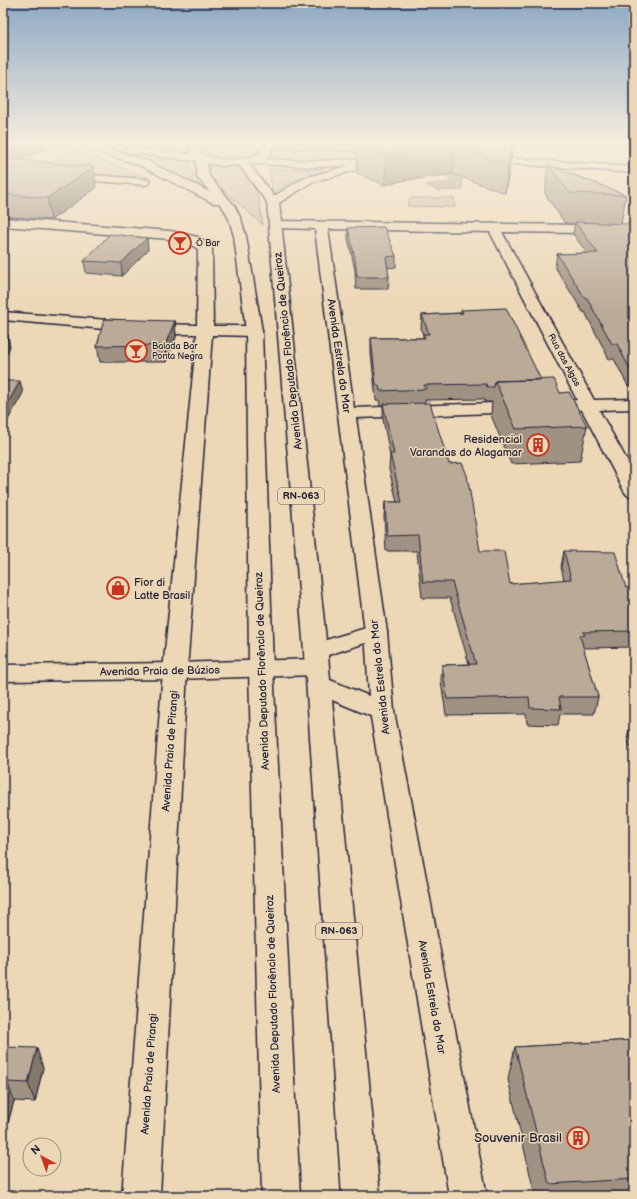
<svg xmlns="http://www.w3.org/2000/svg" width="637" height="1199" font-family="'Balsamiq Sans',sans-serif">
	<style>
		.green { fill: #cfbda4; stroke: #787070 }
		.water { fill: #a7998c; stroke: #72696c }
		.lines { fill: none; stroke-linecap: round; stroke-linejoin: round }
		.minor-casing { stroke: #22223b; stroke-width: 3 }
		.secondary-casing { stroke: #22223b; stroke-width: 3 }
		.primary-casing { stroke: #22223b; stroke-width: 3 }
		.minor { fill: #ecd7b6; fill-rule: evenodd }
		.secondary { fill: #ecd7b6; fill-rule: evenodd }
		.primary { fill: #ecd7b6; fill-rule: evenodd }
		.wall { fill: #a09282; stroke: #22223b }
		.shaded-wall { fill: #82776a; stroke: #22223b }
		.building { fill: #baaa97; stroke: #22223b }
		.labels { text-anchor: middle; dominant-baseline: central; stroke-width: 3; stroke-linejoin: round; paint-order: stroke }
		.far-poi-label { font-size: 9px; fill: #22223b; stroke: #ecd7b6; text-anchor: start }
		.far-street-label { font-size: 9px; fill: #22223b; stroke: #ecd7b6 }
		.shield { fill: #ecd7b6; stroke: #5f5860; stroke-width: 1 }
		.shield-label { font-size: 10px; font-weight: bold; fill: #22223b }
		.street-label { font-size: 11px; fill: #22223b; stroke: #ecd7b6 }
		.poi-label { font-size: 11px; fill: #22223b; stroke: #ecd7b6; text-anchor: end }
		.near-poi-label { font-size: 13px; fill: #22223b; stroke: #ecd7b6; text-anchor: end }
	</style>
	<rect width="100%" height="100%" fill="#ecd7b6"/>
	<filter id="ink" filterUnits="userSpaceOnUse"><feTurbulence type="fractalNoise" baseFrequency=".025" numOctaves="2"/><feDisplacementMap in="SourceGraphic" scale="8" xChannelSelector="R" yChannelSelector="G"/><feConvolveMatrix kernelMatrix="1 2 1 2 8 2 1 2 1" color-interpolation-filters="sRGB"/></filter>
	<g filter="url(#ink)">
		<path class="green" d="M88 143H207L201 144 194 156Z
			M219 143C235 143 251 140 263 151L262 154 237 161 202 156 199 150 209 145Z
			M274 147 381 154 372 161 265 162Z
			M72 150 150 178 45 171Z
			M123 153 187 161 201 188Z
			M205 164 243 166 259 198 263 225 206 175Z
			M269 169 324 170C306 177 288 181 273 194Z
			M410 198H454L455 207 407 206Z"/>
		<path class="water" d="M446 174H462V190L438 191 426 185 451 182Z"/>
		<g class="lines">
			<g class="minor-casing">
				<path id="minor" d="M66 173 144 179 148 180 150 182 148 184 144 185 62 178 60 176 62 174Z
					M3 218 170 231 198 237 206 242 212 248 213 326H254L259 328 262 331 259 334 254 336 212 335 187 671 160 1196H122L163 671 197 334H161L3 320V312L161 324 197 325 198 249 188 243 170 239 3 226Z
					M276 221 582 225 634 228V236L582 233 502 232 594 400 634 399V409L599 410 634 473V497L627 495 624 491 582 410 568 409 565 405 568 401 577 400 490 232 328 229 354 408 522 402 528 403 531 407 528 411 522 412 356 418 387 632 394 711 487 1196H449L370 711 365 632 315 229 272 228 270 225 272 222Z"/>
			</g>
			<g class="secondary-casing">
				<path id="secondary" d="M256 143H319L385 146 390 149 385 152 261 146Z
					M481 156 634 167V173L477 161 476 159Z
					M244 158 314 161 387 158 392 161 387 164 314 167 240 163 239 161Z
					M316 659 324 661 328 667 324 673 316 675 175 679 3 681V665L175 663Z"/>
			</g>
			<g class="primary-casing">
				<path id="primary" d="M84 143H92L147 161 210 192 197 177 196 161 128 153 123 150 128 147 190 154 191 149 202 143H218L217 145 206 148 201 152V153C214 161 252 163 262 150L250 143H262L271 147 272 153 265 159 249 164 274 196 304 178 370 160 375 163 374 165 312 182 279 203 326 640 376 625 384 627 387 632 384 637 328 655 330 680 391 705 394 711 391 717 382 720 373 717 332 700 380 1196H342L304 651 267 202 239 165 221 166 207 163 209 176 234 205 241 219 246 236 262 331 273 668 300 1196H262L249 668 246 331 234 236 229 219 224 209 219 203H213L139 165 84 147 83 145Z"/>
			</g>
			<use href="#minor" class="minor"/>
			<use href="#secondary" class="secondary"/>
			<use href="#primary" class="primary"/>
		</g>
		<path class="wall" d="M3 143 46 148 21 159 96 188 51 220 3 216Z
			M514 143 511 157 505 193 453 174 400 181 385 185 357 173V145Z
			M548 165 626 195 621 224 634 239V386H628L614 359H609L585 312H583L555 267 557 254 587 253 573 234 575 224 565 223 545 194Z
			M348 228 396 256V267L387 268 389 277 388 289H356L355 270 348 239Z
			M147 238 148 250 122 276 86 273 84 261Z
			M461 310 541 380 560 393 587 426 580 461 511 464 491 415 492 402H485L484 399 425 400V403L449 464 480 551 510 584 564 580 561 567 564 551 626 588 634 587V647L583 648 598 697 594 714H560L558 725 527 724 526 714 446 715 441 681 442 665 469 664 450 598H422L417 551H386L384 517 385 502H397L389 469 390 455 383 419V406H380L379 400H376L371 353V338H423V335L421 329 422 315 461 313Z
			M175 321 176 337 166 362H100L97 346Z
			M632 718H634V756L627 738Z
			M634 1040V1196H535L508 1079 515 1047Z
			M3 1047 43 1068 35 1102 14 1101 8 1123H3Z"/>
		<path class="shaded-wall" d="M10 143H45L46 148 3 168V146Z
			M512 143 510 166 505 193 508 164Z
			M455 146 453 174 400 181 385 185 386 156 401 152Z
			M94 167 96 188 51 220 47 198Z
			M147 238 148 250 122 276 121 263Z
			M175 321 176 337 166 362 165 345Z
			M8 335 10 347 3 361V345Z
			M20 381 23 393 3 429V412Z
			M37 1048 43 1068 35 1102 28 1083Z
			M7 1082 14 1101 8 1123 3 1109V1097Z"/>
		<path class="building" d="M3 143H10L3 146Z
			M359 143H512L508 164 455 146 401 152 386 156 357 145Z
			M3 158 94 167 47 198 3 194Z
			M548 165 626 195 570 193Z
			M575 222 628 224 634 239V371H631L617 344H612L587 298H585L557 254 598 253Z
			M384 227 396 256 386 257 389 277H357L355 259 348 228Z
			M110 234 147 238 121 263 84 261Z
			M506 308 541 380 495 381 494 387H487L486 384 424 385 426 389 380 391 379 385H376L371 338H425L423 334H429L422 315 463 313 461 310Z
			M104 319 175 321 165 345 97 346Z
			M3 335H8L3 345Z
			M554 379 560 393 569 392 587 426 516 429 495 381Z
			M3 381H20L3 412Z
			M430 403 449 464 462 463 467 475 480 551H504L510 584 571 579 564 551 615 552 626 588 634 587V631L583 632 585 635 580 636 598 697H559L561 709 530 708 529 697 447 699 442 665 476 664 452 582H423L418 535 387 536 385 502H402L390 454H394L383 404Z
			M634 1040V1179L549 1184 515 1047Z
			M3 1047 37 1048 28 1083 7 1082 3 1097Z"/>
	</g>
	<linearGradient id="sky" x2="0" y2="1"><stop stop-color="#8ea9c3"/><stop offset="0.46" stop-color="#f6edde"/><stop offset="1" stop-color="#f6edde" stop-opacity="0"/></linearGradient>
	<rect width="637" height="311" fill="url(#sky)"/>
	<defs>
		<g id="bar-ring" transform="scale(1.15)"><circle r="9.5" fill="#ecd7b6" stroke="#c8321e" stroke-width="1.5"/><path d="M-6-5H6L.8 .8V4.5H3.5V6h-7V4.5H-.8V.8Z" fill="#c8321e"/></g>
		<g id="building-ring" transform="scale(1.15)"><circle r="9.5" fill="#ecd7b6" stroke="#c8321e" stroke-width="1.5"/><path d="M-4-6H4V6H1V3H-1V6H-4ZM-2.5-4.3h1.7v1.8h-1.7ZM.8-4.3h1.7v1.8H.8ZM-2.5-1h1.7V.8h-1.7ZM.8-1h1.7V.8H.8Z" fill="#c8321e"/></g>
		<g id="shop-ring" transform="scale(1.15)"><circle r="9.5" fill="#ecd7b6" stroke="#c8321e" stroke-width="1.5"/><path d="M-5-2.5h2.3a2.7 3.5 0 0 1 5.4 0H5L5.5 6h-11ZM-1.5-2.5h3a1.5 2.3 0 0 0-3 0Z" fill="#c8321e"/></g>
	</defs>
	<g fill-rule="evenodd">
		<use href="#bar-ring" x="180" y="243"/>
		<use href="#bar-ring" x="136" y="351"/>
		<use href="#building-ring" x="538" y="445"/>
		<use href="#shop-ring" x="118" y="588"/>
		<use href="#building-ring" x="578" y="1138"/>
	</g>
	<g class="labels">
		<g class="far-poi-label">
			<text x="196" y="243">Ô Bar</text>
			<text x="152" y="346">Balada Bar<tspan x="152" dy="10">Ponta Negra</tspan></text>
		</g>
		<g class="far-street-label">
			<text transform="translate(564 360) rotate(62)">Rua das Algas</text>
		</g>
		<g class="shield">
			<rect x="278" y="488" width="46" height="16" rx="3"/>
			<rect x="316" y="923" width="46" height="16" rx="3"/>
		</g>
		<g class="shield-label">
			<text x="301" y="496">RN-063</text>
			<text x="339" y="931">RN-063</text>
		</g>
		<g class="street-label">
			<text transform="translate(288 351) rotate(-96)">Avenida Deputado Florêncio de Queiroz</text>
			<text transform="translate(339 356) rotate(82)">Avenida Estrela do Mar</text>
			<text transform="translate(160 671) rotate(-1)">Avenida Praia de Búzios</text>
			<text transform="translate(262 671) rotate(-92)">Avenida Deputado Florêncio de Queiroz</text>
			<text transform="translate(380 677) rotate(-96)">Avenida Estrela do Mar</text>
			<text transform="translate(170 751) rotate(-86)">Avenida Praia de Pirangi</text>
			<text transform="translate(273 994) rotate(-92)">Avenida Deputado Florêncio de Queiroz</text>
			<text transform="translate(432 997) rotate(80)">Avenida Estrela do Mar</text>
			<text transform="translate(149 1074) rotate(-86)">Avenida Praia de Pirangi</text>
		</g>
		<g class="poi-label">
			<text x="522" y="439">Residencial<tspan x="522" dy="13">Varandas do Alagamar</tspan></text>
			<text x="134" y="582" text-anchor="start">Fior di<tspan x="134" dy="13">Latte Brasil</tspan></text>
		</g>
		<g class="near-poi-label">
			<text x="562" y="1138">Souvenir Brasil</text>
		</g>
	</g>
	<rect width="637" height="1199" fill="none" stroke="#ecd7b6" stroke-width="16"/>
	<rect x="8" y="8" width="621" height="1183" fill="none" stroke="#22223b" stroke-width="1.5" filter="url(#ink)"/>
	<g transform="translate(42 1157) rotate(319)"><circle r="19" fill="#ecd7b6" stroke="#9b8f85"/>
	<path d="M0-3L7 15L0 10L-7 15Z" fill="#c8321e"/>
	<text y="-6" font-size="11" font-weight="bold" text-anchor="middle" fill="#22223b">N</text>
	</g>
</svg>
